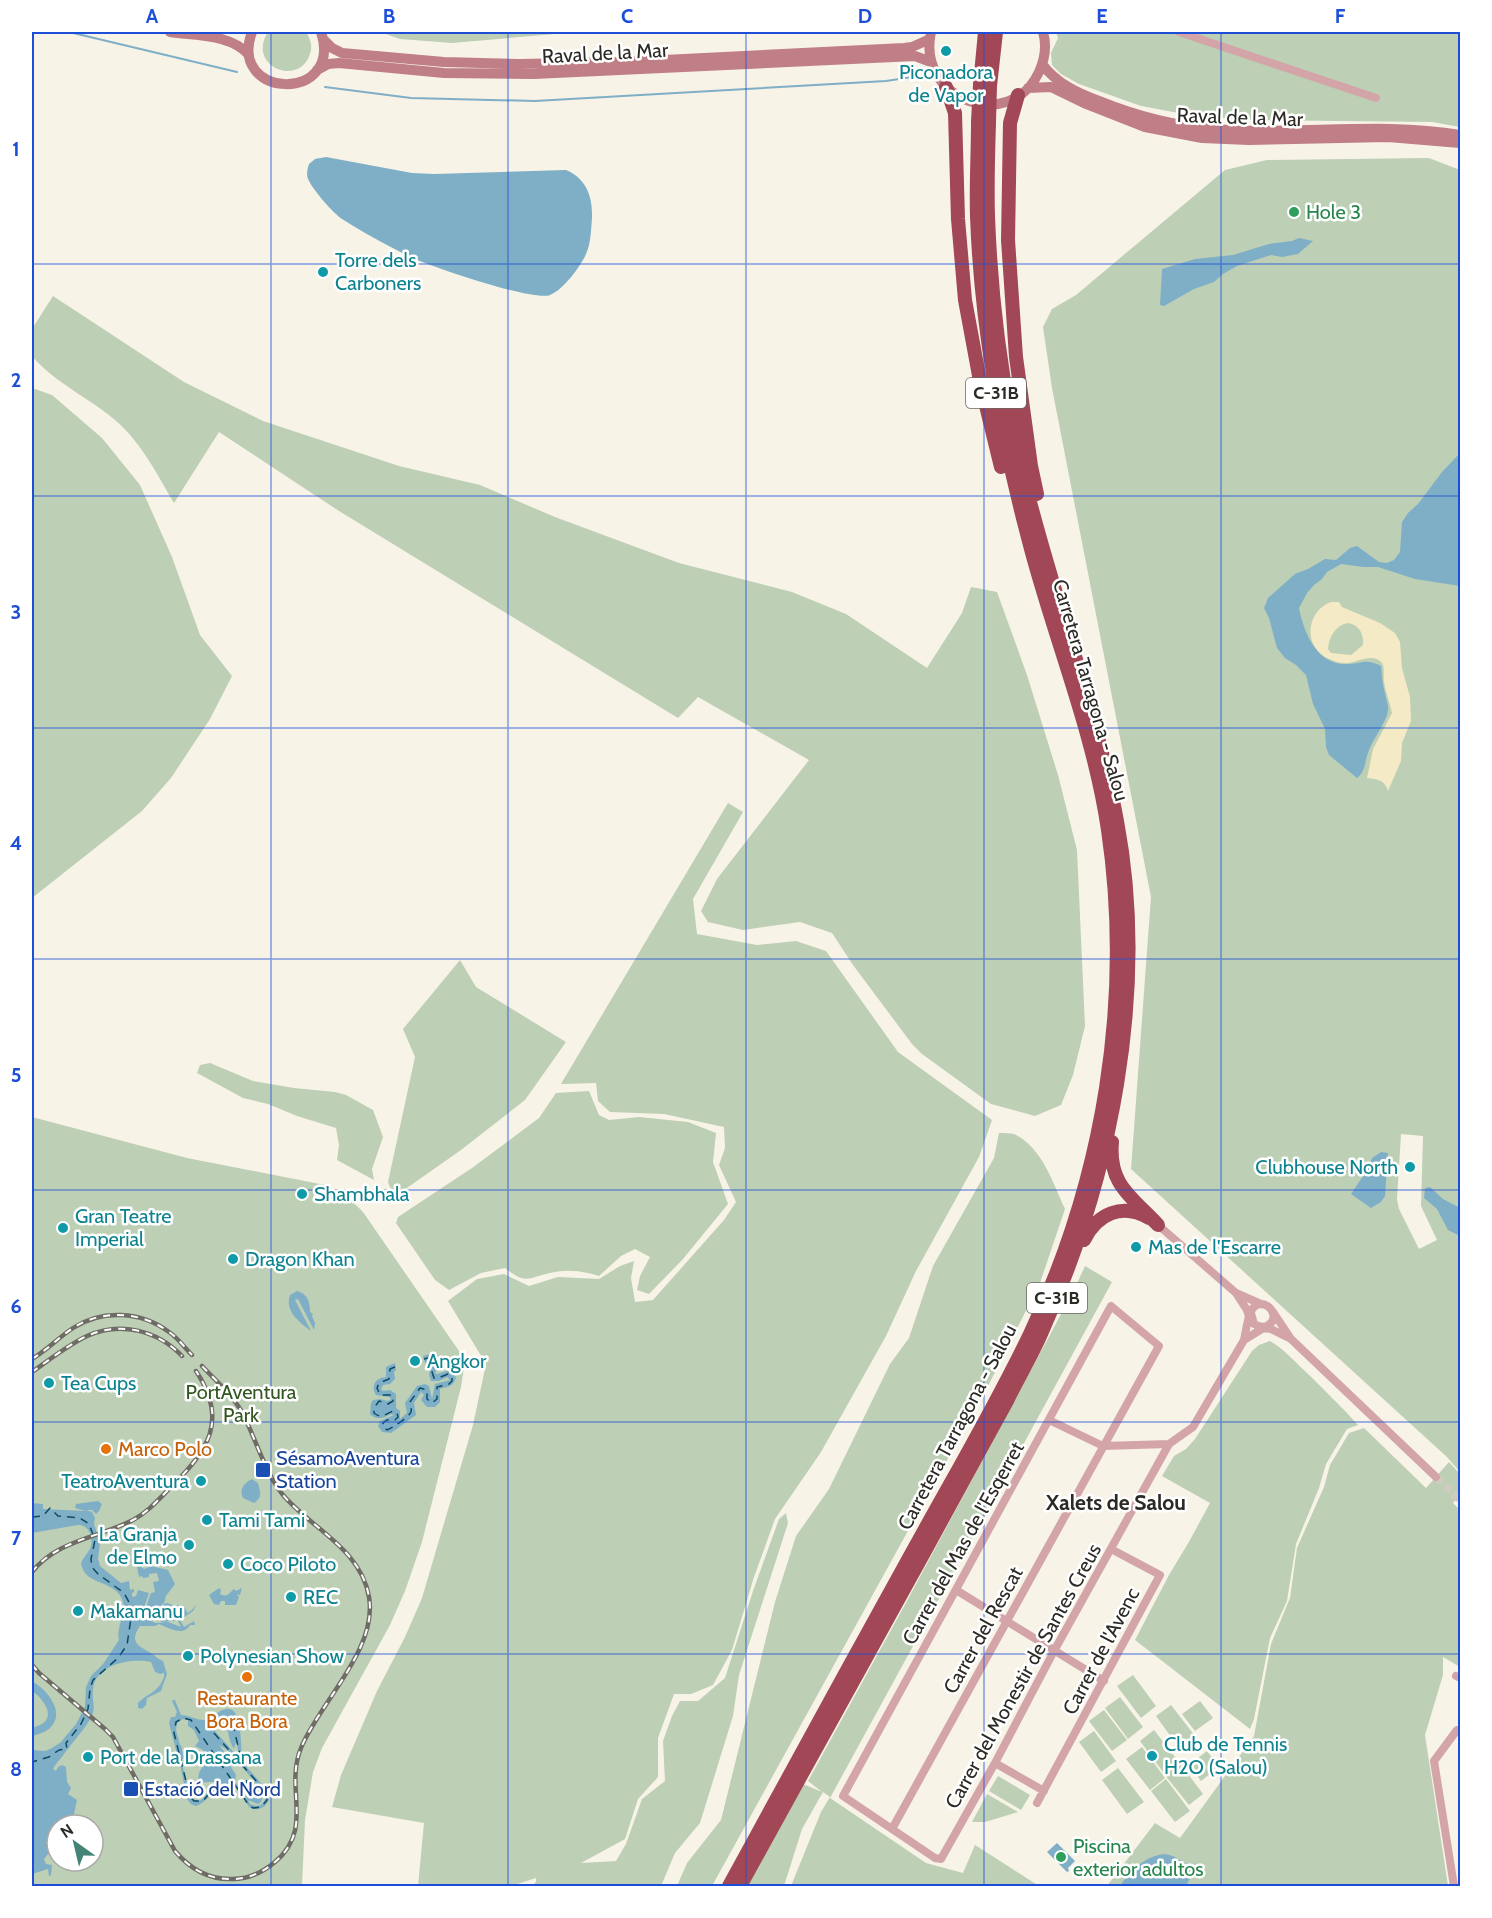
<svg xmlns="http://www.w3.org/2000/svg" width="1492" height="1918" font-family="Cabin,sans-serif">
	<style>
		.green { fill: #bdcfb5; fill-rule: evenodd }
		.sand { fill: #f4eac5; fill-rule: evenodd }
		.water { fill: #7fafc6; fill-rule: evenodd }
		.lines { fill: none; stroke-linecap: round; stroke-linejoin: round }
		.stream { stroke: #7fafc6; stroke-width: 2 }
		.canal { stroke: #7fafc6; stroke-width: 8 }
		.ferry { stroke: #0b4c65; stroke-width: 1.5; stroke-dasharray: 8 6; stroke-linecap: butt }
		.street-tunnel { stroke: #cfcbc0; stroke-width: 8; stroke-dasharray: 8 4; stroke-linecap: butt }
		.street { stroke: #d3a5a9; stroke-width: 8 }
		.secondary { stroke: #c07e86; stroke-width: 10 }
		.highway { stroke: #a24756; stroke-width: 14 }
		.rail-casing { stroke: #6e6c65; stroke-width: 4.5 }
		.rail { stroke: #fff; stroke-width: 2; stroke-dasharray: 7; stroke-linecap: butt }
		.highway-bridge { stroke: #a24756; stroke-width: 14 }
		.grid { fill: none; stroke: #1d4ed8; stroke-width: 1.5; stroke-opacity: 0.55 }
		.culture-dot { fill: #0f9aa8; stroke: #fff; stroke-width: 2 }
		.leisure-dot { fill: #2e9e5b; stroke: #fff; stroke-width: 2 }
		.food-dot { fill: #e8710a; stroke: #fff; stroke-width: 2 }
		.transit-dot { fill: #1a4fb4; stroke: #fff; stroke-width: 2 }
		.labels { text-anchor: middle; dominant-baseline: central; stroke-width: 5; stroke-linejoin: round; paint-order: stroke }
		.shield { fill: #fff; stroke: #6b6a66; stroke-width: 1.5 }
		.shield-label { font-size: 18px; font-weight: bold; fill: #2b2a25 }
		.street-label { font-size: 20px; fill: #2b2a25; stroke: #fff }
		.culture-label { font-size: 20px; fill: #0d838f; stroke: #fff; text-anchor: start }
		.leisure-label { font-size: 20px; fill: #27864d; stroke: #fff; text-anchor: start }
		.park-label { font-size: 20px; fill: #325620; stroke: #fff }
		.food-label { font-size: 20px; fill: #c56008; stroke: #fff; text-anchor: start }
		.transit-label { font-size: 20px; fill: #164399; stroke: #fff; text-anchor: start }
		.neighbourhood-label { font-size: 21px; font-weight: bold; fill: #2b2a25; stroke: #fff }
		.neatline { fill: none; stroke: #1d4ed8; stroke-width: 2 }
		.grid-label { font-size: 20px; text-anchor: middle; font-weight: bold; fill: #1d4ed8 }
	</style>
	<rect width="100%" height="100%" fill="#f8f3e7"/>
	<path class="green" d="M268 32H306C310 38 313 46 310 54 299 88 246 66 268 32Z
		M380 32H578L452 43 400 39Z
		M1056 32H1460V127L1432 122 1244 120 1184 114 1141 106 1079 84 1061 74 1052 65 1051 53 1058 38Z
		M1429 158 1460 170V1472L1447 1457 1131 1169 1151 897 1052 388 1043 327 1052 309 1076 295 1225 170 1267 160ZM1401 1134 1423 1136 1421 1206 1437 1240 1419 1249 1399 1209 1397 1199Z
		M53 296 184 382 263 421 399 466 480 485 555 517 679 563 792 592 846 614 927 668 962 613 971 587 997 592 1027 675 1058 775 1077 850 1085 1026 1073 1075 1061 1105 1035 1116 991 1104 922 1054 912 1044 853 965 832 933 800 922 743 930 708 922 701 911 717 879 809 760 698 697 678 718 339 511 219 432 174 503C157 474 141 442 115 420 88 397 55 383 32 356V329Z
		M32 388 52 395 102 438 140 485 172 557 200 635 232 676 210 719 171 778 142 811 32 898Z
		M728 803 743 812 693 899 697 934 757 945 796 941 826 951 898 1052 992 1120 979 1157 916 1271 886 1336 821 1452 775 1519 754 1577 732 1650 713 1685 691 1694H674L658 1738V1777L638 1799 625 1839 581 1863 616 1861 626 1844 642 1799 665 1781 663 1741 672 1716 680 1701H698L725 1678 753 1591 779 1519 786 1513 788 1523 739 1675 733 1716 700 1823 675 1853 661 1886H532L536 1882V1878L511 1886H418L424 1823 332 1807 341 1775 377 1691 405 1637 422 1598 473 1425 486 1364 448 1301 477 1279 504 1274 529 1286 558 1277 599 1279 620 1266 634 1261 631 1278 635 1302 653 1300 724 1220 736 1202 719 1165 725 1148 724 1127 664 1114 610 1112 598 1101 596 1083 561 1084Z
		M460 960 476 987 566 1042 525 1100 461 1150 394 1197 388 1182 415 1057 403 1029Z
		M210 1063 253 1081 294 1088 335 1092 346 1095 373 1110 383 1137 372 1169 374 1180 337 1160 339 1145 336 1128 297 1116 268 1104 243 1098 197 1073 200 1065Z
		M589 1091 599 1115 609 1120 639 1117 688 1122 716 1133 713 1162 728 1204 683 1259 649 1294 637 1290 640 1276 650 1257 635 1249 621 1256 599 1276C583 1271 567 1269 550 1273 527 1278 527 1285 505 1268L481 1273 449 1290 435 1280 396 1223 398 1217 472 1168 539 1118 556 1093Z
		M32 1117 187 1158 325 1185C340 1192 352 1200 363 1212L459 1351 464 1368 461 1387 422 1542 405 1591 390 1625 322 1748 313 1772 305 1820 302 1886H32ZM57 1825H93V1861H57Z
		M999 1133C1004 1133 1010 1133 1014 1134 1042 1147 1053 1183 1065 1209L1040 1283 989 1384 712 1886H677L687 1863 721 1820 775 1602 796 1536 829 1489 890 1364 909 1338 933 1266 994 1158Z
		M1085 1266 1112 1282 830 1798 926 1863 963 1873 975 1845 1039 1886H791L821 1812 830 1797 823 1792 802 1829 784 1886H747L803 1784 822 1792 808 1781 908 1599 1074 1290Z
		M1270 1341C1283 1348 1294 1361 1305 1371 1323 1389 1341 1406 1358 1425L1347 1429 1326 1464 1319 1488 1296 1544 1287 1601 1270 1638 1254 1719 1250 1729 1135 1640 1169 1575 1190 1540 1210 1503 1162 1476 1174 1456 1186 1449 1195 1439 1252 1351 1259 1345Z
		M1364 1428 1426 1488 1449 1462 1460 1474V1494L1453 1503 1460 1510V1667L1443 1657V1675L1425 1735 1448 1886H1107L1155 1823 1180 1838 1254 1736 1271 1644 1290 1598 1297 1548 1324 1487 1330 1465 1349 1433Z
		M1133 1675 1156 1706 1141 1718 1117 1686Z
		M1120 1697 1143 1727 1128 1739 1105 1708Z
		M1200 1701 1213 1718 1195 1731 1182 1714Z
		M1171 1705 1195 1736 1179 1748 1156 1716Z
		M1104 1710 1127 1740 1112 1751 1089 1721Z
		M1154 1730 1178 1761 1163 1772 1140 1741Z
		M1094 1731 1116 1761 1101 1772 1079 1742Z
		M1142 1747 1165 1778 1150 1790 1126 1759Z
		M1207 1751 1219 1767 1201 1781 1189 1765Z
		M1179 1762 1203 1794 1189 1805 1164 1774Z
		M1118 1768 1144 1802 1127 1814 1102 1780Z
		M998 1776 1030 1795 1021 1810 989 1791Z
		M1166 1779 1190 1811 1175 1822 1151 1791Z
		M987 1794 1018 1812 985 1822H972Z"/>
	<path class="sand" d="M1331 602H1339L1342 607 1380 623 1395 633 1400 642 1402 668 1410 697 1411 721 1402 743 1401 761 1388 791C1385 780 1377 779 1367 778L1373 749 1392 713C1390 702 1385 692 1384 681 1383 676 1385 668 1382 663 1373 652 1358 662 1347 663 1340 664 1331 660 1325 657 1302 643 1308 610 1331 602ZM1347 623C1359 624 1364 634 1363 645L1351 655 1331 653 1328 649C1329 637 1335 626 1347 623Z"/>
	<path class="water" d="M326 157 412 173 434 174 566 170C586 178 593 197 592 218 591 230 591 243 586 254 581 266 563 290 550 295 533 302 426 265 406 255 385 244 362 232 342 219 333 213 314 191 309 181 306 176 307 170 309 164L315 159Z
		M1299 238 1313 241 1298 254 1282 257 1271 255 1237 266 1223 274 1214 282 1194 289 1164 306 1160 305 1162 269 1195 259 1233 255 1269 244 1292 241Z
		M1460 453V586L1415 579 1378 567H1363L1341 564 1327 572 1322 579 1314 585 1307 593 1299 608C1304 633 1317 666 1348 664 1363 664 1365 658 1381 666 1382 674 1382 682 1384 689 1387 705 1392 707 1383 724 1378 734 1371 743 1368 753 1364 763 1366 771 1357 778L1329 755 1326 747 1325 729 1313 704 1306 675 1296 665 1285 658 1277 648 1269 618 1264 608 1268 598 1295 574 1308 569 1325 559 1336 560 1350 548 1357 546 1379 562 1387 563 1394 560 1400 552 1402 522 1408 513 1418 504 1442 472Z
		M1381 1152 1388 1153 1385 1196 1381 1202 1371 1208 1351 1194 1369 1167 1372 1158Z
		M1430 1187 1443 1199 1460 1208V1236L1448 1230 1437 1209 1424 1198 1425 1188Z
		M297 1291C308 1294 310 1302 310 1312L313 1314 312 1316 315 1323 314 1330 298 1299 295 1300 311 1331C301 1323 284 1312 290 1295Z
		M434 1353 442 1358 441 1366 435 1373 437 1374 447 1371H453L456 1378C452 1388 448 1386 440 1389V1402L435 1407H427L421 1400 424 1395 421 1392 414 1403 416 1415 391 1433 382 1432 378 1426 380 1421 394 1415 391 1414C384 1418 377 1421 370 1414L371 1403 373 1400 380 1399 388 1401 391 1399 389 1397 376 1395C370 1385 376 1378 386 1377V1367L395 1363 396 1370 394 1372 395 1379 390 1384 383 1385 381 1389 383 1391 390 1390 396 1394V1408L400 1411V1419L407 1413 405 1403 417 1386 425 1384 429 1386 432 1399 435 1384 450 1380 447 1377 439 1381H431L429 1374 433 1363 432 1361 425 1363 423 1356Z
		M252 1479 258 1483C260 1492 263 1497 254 1503L243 1498C239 1489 244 1483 252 1479Z
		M98 1501 102 1504C100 1508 100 1511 96 1514L92 1510H86L92 1512 95 1518 94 1524 100 1542 98 1559 100 1566 121 1583 129 1581 130 1590 134 1589V1592L132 1593V1597L136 1596 138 1590 149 1593 145 1605 146 1607 151 1593 155 1592 153 1582 159 1581 157 1573 149 1574V1577L143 1578 142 1576 139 1577 137 1567 140 1566 144 1569 151 1566 168 1570 175 1584 166 1596 164 1603 152 1613 148 1619 155 1623 168 1622 181 1627 177 1619 192 1610 197 1604 193 1611 180 1620 184 1627 194 1621 195 1625H190C183 1637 169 1628 159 1624L155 1626H140C126 1646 145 1647 155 1656 157 1658 160 1660 163 1661L167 1674 161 1691 147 1698 146 1705 142 1709 138 1708V1703C148 1693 158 1693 164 1677V1673L160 1674 155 1672 151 1662C131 1658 96 1664 93 1689 91 1702 98 1708 89 1721 82 1732 71 1744 64 1754 60 1760 56 1763 53 1769L56 1771 58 1767 62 1765 66 1767 67 1782 71 1788 68 1794 77 1800 74 1814 77 1821 75 1825H57V1840L53 1853 48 1854 44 1859 46 1864 52 1865 51 1875 49 1876 48 1869 32 1874V1750L45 1751 52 1748 61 1742 76 1724 85 1707 86 1687 91 1676 103 1664 119 1640C115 1625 131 1609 119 1594 108 1580 84 1584 81 1563 83 1558 87 1554 90 1549 94 1539 90 1525 78 1525L32 1533V1503L43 1504V1509L85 1511 75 1508 76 1504Z
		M219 1588 221 1590 220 1594C228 1598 229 1593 234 1589L236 1591 242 1588 240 1595 237 1594 239 1597 236 1605H225V1601H221L219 1605 214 1604 209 1595Z
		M173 1700H175L181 1715C189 1715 196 1720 204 1720 212 1719 218 1710 226 1709 243 1706 240 1744 242 1753L239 1754 236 1742 234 1749C228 1741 229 1729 224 1719L216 1724 215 1731 267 1790 269 1800C265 1808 259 1811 250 1808L234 1785C227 1790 223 1789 216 1791 210 1793 207 1802 196 1806L191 1804 187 1799 181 1769 169 1723 171 1717H175L177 1712 172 1701ZM183 1719 188 1720V1726L194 1730 199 1741 195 1746 203 1750 207 1758 204 1761 205 1765C200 1769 197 1775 199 1781 207 1785 216 1778 224 1785 223 1785 215 1786 214 1787 205 1791 202 1810 190 1795L181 1760 184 1758 181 1745H180L176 1730 177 1723ZM219 1745 226 1749 264 1792 265 1800 261 1805 256 1806 250 1804 248 1800 258 1804 261 1802 263 1796 261 1792H257V1789L250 1792V1794L246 1796 247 1799 235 1782 236 1775 231 1767 229 1758Z
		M1057 1843 1075 1861 1068 1868 1069 1871 1067 1872 1047 1852Z
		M1165 1854 1173 1856 1190 1866 1192 1874 1186 1886H1120C1131 1870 1145 1856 1165 1854Z"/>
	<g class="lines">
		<path class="stream" d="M69 32 237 72
			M325 87 411 98 535 101 886 81 919 76"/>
		<path class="canal" d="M167 1607 173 1610 181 1609 183 1613 178 1616 163 1618 160 1612Z
			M32 1686C42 1692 59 1710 49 1723 45 1729 38 1730 32 1732"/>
		<path class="ferry" d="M395 1367 390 1369 389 1379 379 1383 377 1388 380 1395H392L393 1401 388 1404 379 1401 374 1408V1413C381 1419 386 1414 393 1411L397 1413 398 1417 395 1420H387L383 1423V1427L387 1430C392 1428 409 1417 411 1412 412 1410 410 1404 410 1402L420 1388 427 1390V1399L432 1403 437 1399V1387L449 1384 452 1381V1377L448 1374 438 1378H434L432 1372 437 1363 436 1359 432 1357 424 1359
			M32 1517 43 1516 50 1508 58 1516 80 1518 89 1524 95 1540 91 1559 92 1567 98 1574 124 1593 130 1604 131 1618 127 1645 118 1658 93 1680 90 1689 88 1709 81 1724 66 1743 67 1749 59 1750 49 1757 32 1762
			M243 1786 246 1785 247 1779
			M221 1787 213 1789 203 1801H194L190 1797 174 1733 176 1722 183 1718 191 1720 248 1804 253 1808 261 1807 267 1800 266 1792 214 1733 213 1725 218 1718 224 1717 232 1721 240 1754"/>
		<path class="street-tunnel" d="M1436 1477 1460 1500"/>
		<path class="street" d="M1179 32 1376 98
			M1158 1225 1236 1293
			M1251 1313 1254 1324C1258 1326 1262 1328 1267 1326 1285 1316 1261 1292 1251 1311 1247 1320 1246 1331 1244 1340L1265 1327
			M1249 1317 1247 1310 1236 1293 1261 1304
			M1262 1328 1271 1329 1291 1339 1273 1312
			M1291 1339 1436 1477
			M1049 1420 1103 1446 1169 1444 1193 1427 1244 1340
			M956 1590 1104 1681
			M1456 1676 1460 1678
			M995 1763 1044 1791
			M1037 1803 1160 1575 1111 1549
			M892 1829 1159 1346 1111 1306 843 1796 935 1858 941 1859 995 1763 1054 1651 1169 1444
			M1454 1886 1434 1761 1457 1730H1460"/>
		<path class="secondary" d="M170 32C196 36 231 34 249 55
			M252 32C227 100 344 103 321 32
			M931 32C916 100 1010 134 1039 72 1045 59 1047 46 1043 32
			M324 40 332 48 342 53 444 62 519 64 624 62 904 48 912 47 930 39
			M1042 64C1056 83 1077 93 1099 101 1136 116 1174 126 1214 129 1296 136 1379 121 1460 135
			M317 70 328 64 339 63 444 73 534 74 915 56 931 62
			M1028 88 1051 87 1084 103 1145 127 1202 138 1249 140 1388 137 1460 143"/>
		<path class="highway" d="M980 85 985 32
			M990 86 996 32
			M946 87 955 113 958 219 965 300 980 381 1001 467
			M1018 95 1010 123 1008 240 1016 357 1031 466 1037 494
			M1112 1142C1108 1185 1132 1197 1158 1225
			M1084 1240C1097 1214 1122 1202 1149 1218
			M729 1886C790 1774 852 1661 914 1549 953 1478 995 1407 1030 1334 1104 1178 1133 1000 1108 830 1094 734 1056 643 1031 549 1002 441 981 329 977 216 976 185 978 153 978 122
			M740 1886C802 1774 864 1661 926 1549 953 1500 980 1450 1007 1401 1018 1378 1031 1357 1041 1334 1111 1178 1149 991 1117 821 1094 697 1047 581 1019 458 1001 379 991 298 988 216 987 185 988 154 989 122"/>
		<g class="rail-casing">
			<path id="rail" d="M32 1359C47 1350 58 1338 73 1328 102 1309 141 1311 169 1332 178 1338 184 1347 192 1355
				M32 1372C49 1360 68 1345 87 1336 120 1321 157 1330 182 1356
				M32 1572C57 1540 98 1538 133 1520 148 1512 159 1499 171 1487 208 1450 229 1421 196 1371
				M32 1665 39 1673 105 1729 113 1737 175 1851C190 1869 209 1880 233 1879 249 1879 263 1872 275 1862 315 1828 284 1789 301 1748 320 1702 378 1649 369 1597 361 1549 312 1529 283 1495 267 1476 256 1441 245 1418 236 1398 216 1381 202 1366"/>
		</g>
		<use href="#rail" class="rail"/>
		<path class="highway-bridge" d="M978 122 980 85
			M989 122 990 86"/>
	</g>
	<path class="grid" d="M271 32V1886M508 32V1886M746 32V1886M984 32V1886M1221 32V1886M32 264H1460M32 496H1460M32 728H1460M32 959H1460M32 1190H1460M32 1422H1460M32 1654H1460"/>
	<g class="culture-dot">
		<circle cx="946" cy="51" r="6"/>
		<circle cx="323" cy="272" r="6"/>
		<circle cx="1410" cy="1167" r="6"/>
		<circle cx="302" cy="1194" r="6"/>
		<circle cx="63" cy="1228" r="6"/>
		<circle cx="1136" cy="1247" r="6"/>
		<circle cx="233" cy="1259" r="6"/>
		<circle cx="415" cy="1361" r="6"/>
		<circle cx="49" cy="1383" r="6"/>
		<circle cx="201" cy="1481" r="6"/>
		<circle cx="207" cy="1520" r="6"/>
		<circle cx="189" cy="1545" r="6"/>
		<circle cx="228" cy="1564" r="6"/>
		<circle cx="291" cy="1597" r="6"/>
		<circle cx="78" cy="1611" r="6"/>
		<circle cx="188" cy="1656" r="6"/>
		<circle cx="1152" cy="1756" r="6"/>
		<circle cx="88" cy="1757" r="6"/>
	</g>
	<g class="leisure-dot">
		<circle cx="1294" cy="212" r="6"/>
		<circle cx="1061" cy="1857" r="6"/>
	</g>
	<g class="food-dot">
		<circle cx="106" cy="1449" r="6"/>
		<circle cx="247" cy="1677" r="6"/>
	</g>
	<g class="transit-dot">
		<rect x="255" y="1462" width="16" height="16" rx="3"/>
		<rect x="123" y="1781" width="16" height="16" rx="3"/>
	</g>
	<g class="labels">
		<g class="shield">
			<rect x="966" y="378" width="60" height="30" rx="4.5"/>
			<rect x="1027" y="1283" width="60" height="30" rx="4.5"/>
		</g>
		<g class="shield-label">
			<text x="996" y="393">C-31B</text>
			<text x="1057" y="1298">C-31B</text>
		</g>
		<g class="street-label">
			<text transform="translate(605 53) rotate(-3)">Raval de la Mar</text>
			<text transform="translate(1240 117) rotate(2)">Raval de la Mar</text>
			<text transform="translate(1091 690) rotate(74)">Carretera Tarragona - Salou</text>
			<text transform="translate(957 1427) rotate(-62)">Carretera Tarragona - Salou</text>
			<text transform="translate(963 1543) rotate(-61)">Carrer del Mas de l'Esqerret</text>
			<text transform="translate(983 1630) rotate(-61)">Carrer del Rescat</text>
			<text transform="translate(1101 1651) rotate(-62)">Carrer de l'Avenc</text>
			<text transform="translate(1023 1676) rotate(-61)">Carrer del Monestir de Santes Creus</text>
		</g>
		<g class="culture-label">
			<text x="946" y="72" text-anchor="middle">Piconadora<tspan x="946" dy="23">de Vapor</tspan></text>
			<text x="335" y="260">Torre dels<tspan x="335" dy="23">Carboners</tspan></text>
			<text x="1398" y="1167" text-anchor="end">Clubhouse North</text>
			<text x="314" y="1194">Shambhala</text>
			<text x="75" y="1216">Gran Teatre<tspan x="75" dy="23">Imperial</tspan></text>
			<text x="1148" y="1247">Mas de l'Escarre</text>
			<text x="245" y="1259">Dragon Khan</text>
			<text x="427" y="1361">Angkor</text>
			<text x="61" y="1383">Tea Cups</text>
			<text x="189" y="1481" text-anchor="end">TeatroAventura</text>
			<text x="219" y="1520">Tami Tami</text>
			<text x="177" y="1534" text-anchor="end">La Granja<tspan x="177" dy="23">de Elmo</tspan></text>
			<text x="240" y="1564">Coco Piloto</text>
			<text x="303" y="1597">REC</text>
			<text x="90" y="1611">Makamanu</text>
			<text x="200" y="1656">Polynesian Show</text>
			<text x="1164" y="1744">Club de Tennis<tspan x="1164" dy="23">H2O (Salou)</tspan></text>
			<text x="100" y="1757">Port de la Drassana</text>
		</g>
		<g class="leisure-label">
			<text x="1306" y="212">Hole 3</text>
			<text x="1073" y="1846">Piscina<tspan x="1073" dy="23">exterior adultos</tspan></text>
		</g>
		<g class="park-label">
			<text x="241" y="1392">PortAventura<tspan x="241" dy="23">Park</tspan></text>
		</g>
		<g class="food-label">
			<text x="118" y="1449">Marco Polo</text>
			<text x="247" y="1698" text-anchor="middle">Restaurante<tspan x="247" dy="23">Bora Bora</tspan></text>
		</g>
		<g class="transit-label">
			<text x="276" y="1458">SésamoAventura<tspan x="276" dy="23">Station</tspan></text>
			<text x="144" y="1789">Estació del Nord</text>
		</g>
		<g class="neighbourhood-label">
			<text x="1116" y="1502">Xalets de Salou</text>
		</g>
	</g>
	<rect width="1492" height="1918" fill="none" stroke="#ffffff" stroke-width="66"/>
	<g transform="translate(75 1843) rotate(326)"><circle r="28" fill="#ffffff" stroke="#aaaaa8" stroke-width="1.5"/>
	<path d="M0-4.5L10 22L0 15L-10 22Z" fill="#428476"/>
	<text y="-9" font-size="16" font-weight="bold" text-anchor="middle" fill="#2b2a25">N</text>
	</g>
	<rect x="33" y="33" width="1426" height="1852" class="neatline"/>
	<g class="grid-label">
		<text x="152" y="23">A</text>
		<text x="389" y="23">B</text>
		<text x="627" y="23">C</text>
		<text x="865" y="23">D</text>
		<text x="1102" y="23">E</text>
		<text x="1340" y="23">F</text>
		<text x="16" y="156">1</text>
		<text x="16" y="387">2</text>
		<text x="16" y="619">3</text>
		<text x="16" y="850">4</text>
		<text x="16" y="1082">5</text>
		<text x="16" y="1313">6</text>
		<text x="16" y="1545">7</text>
		<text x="16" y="1776">8</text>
	</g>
</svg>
